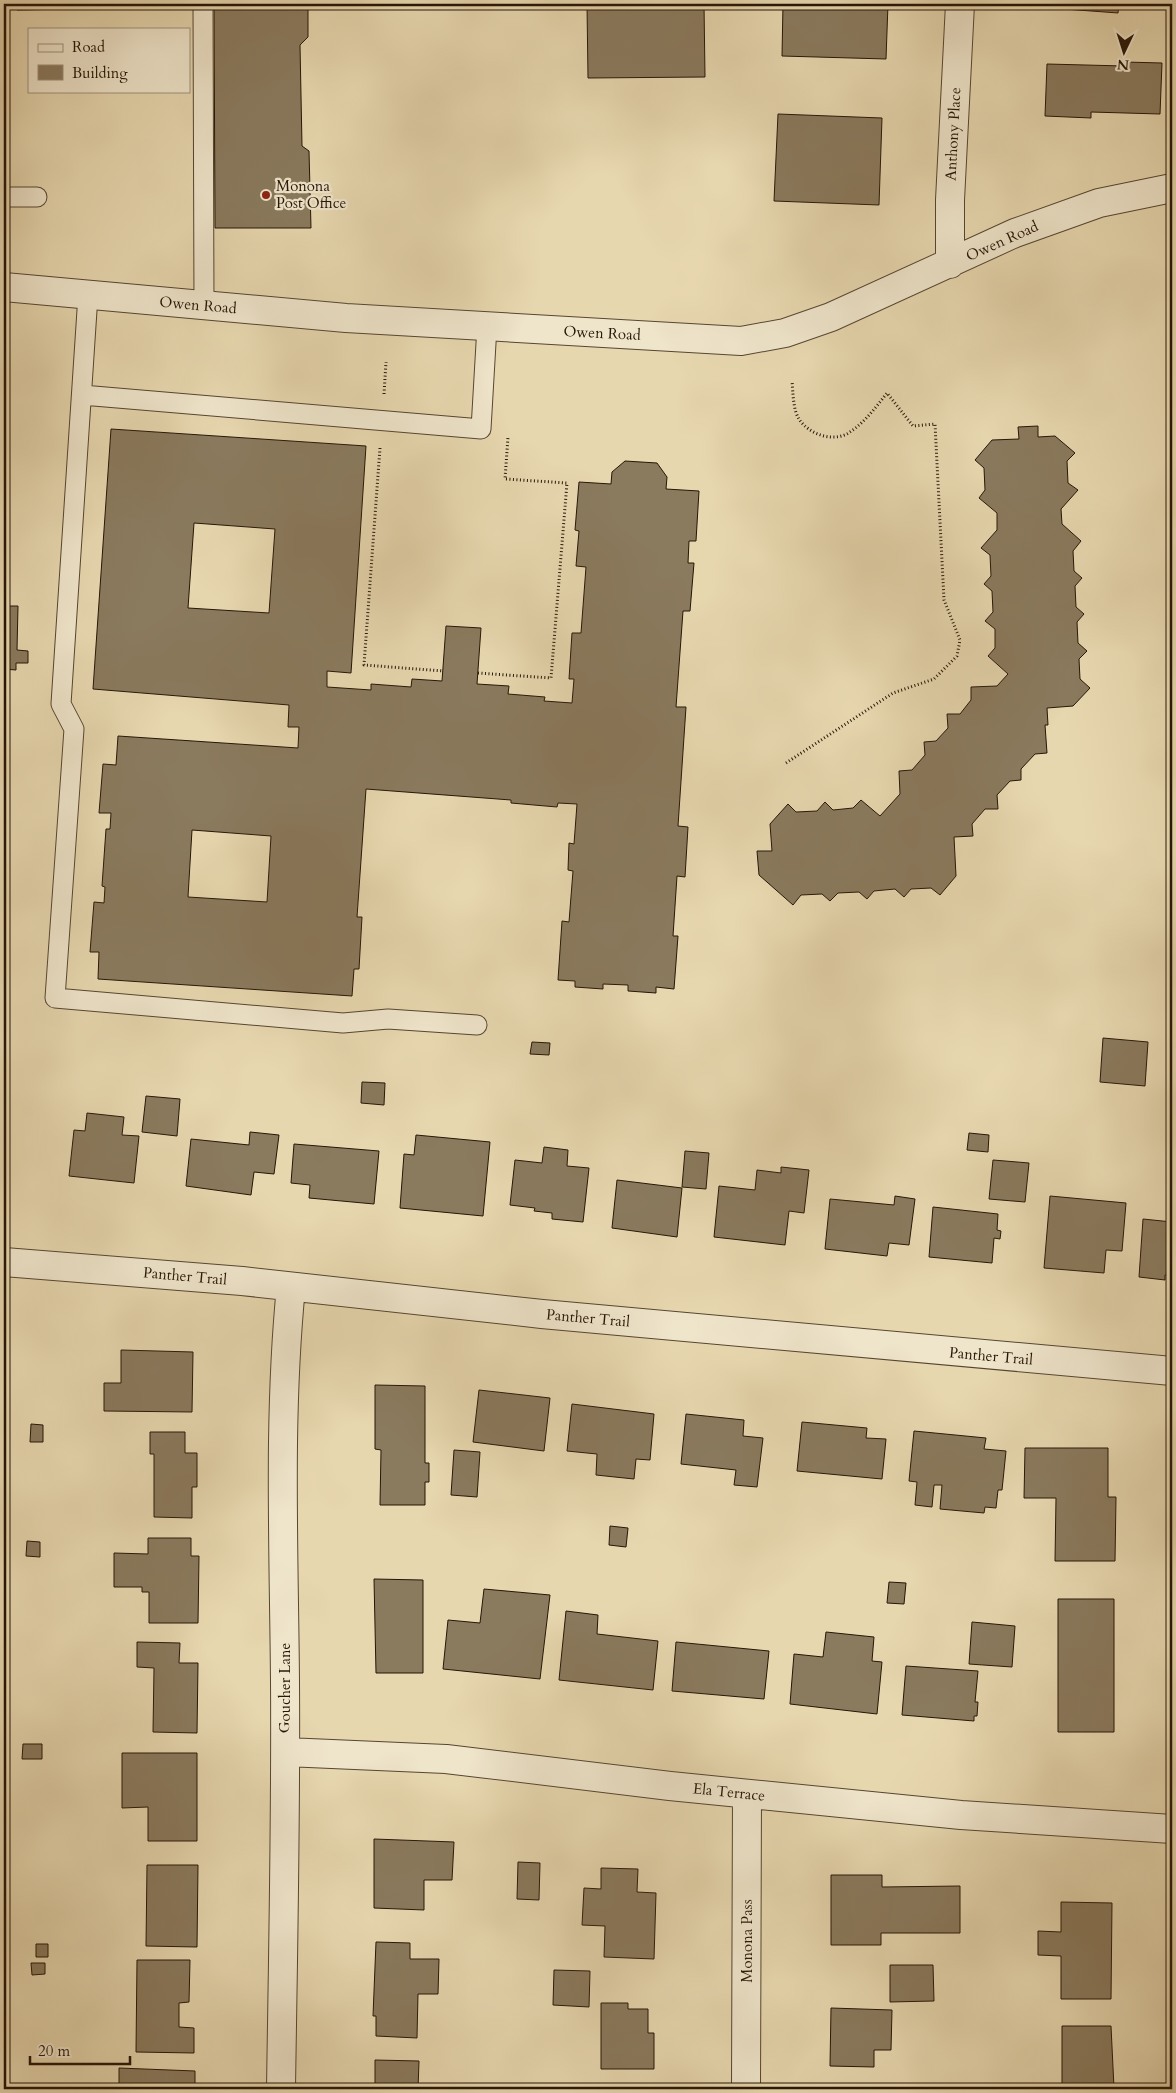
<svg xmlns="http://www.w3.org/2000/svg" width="1176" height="2093" font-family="Cardo,serif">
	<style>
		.building { fill: #8a7a5e; stroke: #261607; fill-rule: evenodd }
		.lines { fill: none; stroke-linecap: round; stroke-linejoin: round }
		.service-casing { stroke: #564631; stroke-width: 21 }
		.minor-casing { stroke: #564631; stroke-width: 30 }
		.path { stroke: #261607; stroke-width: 3; stroke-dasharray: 1 2.5; stroke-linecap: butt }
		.service { stroke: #efe5cb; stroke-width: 19 }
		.minor { stroke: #efe5cb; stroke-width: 28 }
		.poi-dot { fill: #8f2418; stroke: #efe5cb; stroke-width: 2 }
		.labels { text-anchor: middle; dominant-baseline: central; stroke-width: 4.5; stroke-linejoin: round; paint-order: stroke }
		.street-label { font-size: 15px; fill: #261607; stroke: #efe5cb }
		.poi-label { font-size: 15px; fill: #261607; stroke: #efe5cb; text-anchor: start }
	</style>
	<rect width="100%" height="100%" fill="#e7d7af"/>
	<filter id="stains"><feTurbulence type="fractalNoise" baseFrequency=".004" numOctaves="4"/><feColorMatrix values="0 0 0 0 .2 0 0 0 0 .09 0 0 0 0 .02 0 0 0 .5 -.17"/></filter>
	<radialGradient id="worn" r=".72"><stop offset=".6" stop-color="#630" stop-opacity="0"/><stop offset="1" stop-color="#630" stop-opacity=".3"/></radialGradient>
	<path class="building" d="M17 4H180V7L17 10Z
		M214 4H308V37L300 45 302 146 309 151 311 228H215Z
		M587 4H704L705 77 588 78Z
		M783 4H888L886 59 782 56Z
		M1052 4H1119L1118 13 1051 8Z
		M1125 62 1162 63 1160 114 1091 112V118L1045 116 1047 64 1124 66Z
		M778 114 882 118 879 205 774 201Z
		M1038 426V437L1055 436 1075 453 1067 461 1068 483 1078 490 1061 509 1062 524 1081 541 1073 551 1074 571 1082 578 1075 586 1076 607 1084 614 1077 622 1078 643 1087 651 1079 659 1080 679 1090 688 1073 706 1047 708 1048 725H1045L1047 753 1035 754 1021 769V780L1010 781 997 795 998 809H985L972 824 973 836 954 837 956 876 940 895 931 888 911 889 904 897 895 889 874 891 867 899 859 892 838 893 830 901 822 894 801 895 793 905 759 875 757 851H772L770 824 788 804 796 812 817 811 825 802 833 810 853 808 861 800 880 816 900 794 899 771 912 770 925 755 924 742 936 741 948 728 947 714H960L971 700V687L997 686 1008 674 988 656 995 648V629L985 621 993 612 992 591 984 584 991 576 990 555 981 548 997 530V513L979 498 985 490 984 468 975 460 992 440 1019 439 1018 427Z
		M111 429 366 446 351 673 327 671V687L371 690V684L411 687 412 679 442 681 446 626 481 628 477 684 509 686 508 694 545 697 544 701 572 703 574 679H569L572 633H581L586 567 576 566 579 531 575 530 579 482 611 484 612 472 625 461 657 463 667 477 666 489 699 491 696 541H689L688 563H694L690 611H683L676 707H686L678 826 688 827 685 877 677 876 673 936H678L674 989 656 987V993L628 991V985L603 984V989L575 987V981L558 980 562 921 569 922 573 871 568 870 569 843 574 844 577 804 558 803 557 807 511 803V800L366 789 357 917H362L359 969H354L352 996 98 979 99 952H90L94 902 104 903 105 887 102 886 106 829H110L111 813H99L103 764 116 765 118 736 298 748 299 727H288L289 705 93 689ZM194 523 275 529 269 613 188 608ZM192 830 271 836 267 902 188 897Z
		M4 597H7V606H18L17 650 28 651V663H16V670L4 669Z
		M1103 1038 1148 1042 1145 1086 1100 1082Z
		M532 1042 550 1043 549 1055 530 1054Z
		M362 1082 385 1083 384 1105 361 1103Z
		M146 1096 180 1099 177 1136 142 1132Z
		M87 1113 124 1117 122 1135 139 1136 134 1183 69 1176 74 1130 85 1131Z
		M250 1132 279 1135 274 1174 254 1172 251 1195 186 1186 191 1139 249 1145Z
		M969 1133 989 1135 988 1152 967 1150Z
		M416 1135 490 1142 483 1216 400 1208 404 1154 414 1155Z
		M294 1144 379 1151 374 1204 309 1198 310 1185 291 1183Z
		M544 1147 568 1150 567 1166 589 1168 583 1222 552 1219V1213L534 1211 535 1208 510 1205 515 1160 542 1163Z
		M685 1151 709 1153 706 1189 682 1187Z
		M993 1160 1029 1163 1025 1202 989 1199Z
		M781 1167 809 1170 804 1213 789 1211 785 1245 714 1237 719 1186 755 1190 757 1170 781 1173Z
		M617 1180 682 1188 677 1237 612 1228Z
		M895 1196 915 1199 909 1245 889 1243 887 1256 825 1249 830 1199 894 1205Z
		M1050 1196 1126 1203 1122 1251 1106 1250 1104 1273 1044 1268Z
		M933 1207 998 1214 997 1230 1001 1231 1000 1239 994 1238 992 1263 929 1257Z
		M1143 1219 1172 1222V1275H1165V1280L1139 1277Z
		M121 1350 193 1352 192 1412 104 1411V1383H121Z
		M375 1385 425 1386V1463H429V1482H425V1505H380L381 1450 375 1449Z
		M479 1390 550 1398 544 1451 473 1442Z
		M572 1404 654 1414 650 1460 636 1459 634 1479 596 1475 597 1454 567 1451Z
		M686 1414 744 1420 743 1436 763 1438 757 1487 734 1485 736 1470 681 1464Z
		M802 1422 867 1428 866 1438 886 1439 882 1479 797 1471Z
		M31 1424 43 1425V1442H30Z
		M914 1431 986 1438 984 1449 1006 1451 1002 1490H998L996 1508 985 1507 984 1513 940 1509 942 1485H934L932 1507 915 1505 917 1482 909 1481Z
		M150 1432H185V1453H197V1487H192V1518L154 1517V1454H150Z
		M1025 1448H1108V1497H1116L1115 1561H1055L1056 1498H1024Z
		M454 1450 480 1452 477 1497 451 1495Z
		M610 1526 628 1528 626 1547 609 1545Z
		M148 1538H191V1556H199L198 1623H149V1592H142V1587H114V1553L148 1554Z
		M27 1541 40 1542V1557L26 1556Z
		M374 1579 423 1580V1673H376Z
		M889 1582 906 1583 904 1604 887 1603Z
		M484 1589 550 1595 540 1679 443 1669 448 1620 480 1623Z
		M1058 1599H1114V1732H1058Z
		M566 1611 598 1615 597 1634 658 1641 653 1690 559 1680Z
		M972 1622 1015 1626 1012 1667 969 1664Z
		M826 1632 874 1637 872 1661 882 1662 877 1714 790 1704 794 1654 823 1657Z
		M137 1642 180 1643 179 1663H198L197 1733 153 1732 154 1668 137 1667Z
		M676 1642 769 1651 764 1699 672 1691Z
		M906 1666 978 1671 975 1702H978L977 1716H974V1721L902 1715Z
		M23 1744H42V1759H22Z
		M122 1753H197V1841H148V1807L122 1808Z
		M374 1839 454 1842 452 1880H424V1910L374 1908Z
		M518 1862 540 1863 539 1900 517 1899Z
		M147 1865H198L197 1947 146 1946Z
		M601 1868 638 1869 637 1892 656 1893 654 1959 604 1957 605 1926 582 1925 584 1888 601 1889Z
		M831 1875H882V1887L960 1886V1933H881V1945H831Z
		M1061 1902 1112 1903 1111 1999H1061V1956L1038 1955V1931L1061 1932Z
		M376 1942 410 1943V1959H439L438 1994H418L417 2038 376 2036V2016H373Z
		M36 1944H48V1957H36Z
		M137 1960H190L189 2002 179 2003V2027L194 2028V2053L136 2052Z
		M31 1963H45V1974L32 1975Z
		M890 1965H933L934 2001 890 2002Z
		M554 1970 590 1971 589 2007 553 2005Z
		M601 2003H628V2009H648V2033H654V2069H601Z
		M831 2008 892 2010 891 2050H874V2067L830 2066Z
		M1062 2026H1111L1114 2088 1045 2089 1062 2088Z
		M375 2060 419 2061 418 2089H375Z
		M119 2068 195 2071V2089H119Z"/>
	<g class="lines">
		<g class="service-casing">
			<path id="service" d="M203 4 204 306
				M4 197H37
				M88 295 61 704 74 729 55 998 343 1023 388 1019 477 1025
				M82 395 481 429 487 326"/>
		</g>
		<g class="minor-casing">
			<path id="minor" d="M950 264V200L960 4
				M4 287 346 318 741 341 785 333 831 317 1015 233 1099 203 1172 188
				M4 1262 242 1281 542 1314 1172 1371
				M286 1752 446 1759 670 1786 961 1815 1172 1829
				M281 2089C283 1953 286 1818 285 1682 284 1551 278 1417 291 1287
				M746 2089 747 1794"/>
		</g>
		<path class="path" d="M384 394 386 362
			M380 448 364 665 443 671
			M478 673 551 678 567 483 505 479 508 437
			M786 763 893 693 934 679 957 656 960 640 944 600 935 424 913 426 887 393C876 407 865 422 850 432 835 443 809 435 799 419 793 410 793 392 792 381"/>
		<use href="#service" class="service"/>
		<use href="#minor" class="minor"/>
	</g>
	<circle class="poi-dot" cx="266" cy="195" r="5"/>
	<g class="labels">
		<g class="street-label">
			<text transform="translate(953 134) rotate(-87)">Anthony Place</text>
			<text transform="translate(1002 241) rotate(-24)">Owen Road</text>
			<text transform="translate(198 305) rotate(5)">Owen Road</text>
			<text transform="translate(602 333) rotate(3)">Owen Road</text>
			<text transform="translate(185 1276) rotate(5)">Panther Trail</text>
			<text transform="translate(588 1318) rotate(5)">Panther Trail</text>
			<text transform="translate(991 1356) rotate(5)">Panther Trail</text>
			<text transform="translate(285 1688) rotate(-90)">Goucher Lane</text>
			<text transform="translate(729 1792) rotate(6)">Ela Terrace</text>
			<text transform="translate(747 1941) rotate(-90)">Monona Pass</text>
		</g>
		<g class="poi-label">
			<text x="276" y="186">Monona<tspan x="276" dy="17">Post Office</tspan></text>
		</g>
	</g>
	<rect width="1176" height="2093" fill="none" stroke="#e7d7af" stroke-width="20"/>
	<rect x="5" y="5" width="1166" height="2083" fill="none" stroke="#261607" stroke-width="2.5"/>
	<rect x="10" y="10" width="1156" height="2073" fill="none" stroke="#261607"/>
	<rect x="28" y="28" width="162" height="65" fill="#efe5cb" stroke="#9f927d"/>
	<rect x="38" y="44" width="25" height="8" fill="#efe5cb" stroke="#9f927d"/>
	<text x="72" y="52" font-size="15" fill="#261607">Road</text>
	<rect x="38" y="65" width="25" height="15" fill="#8a7a5e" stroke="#9f927d"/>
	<text x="72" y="78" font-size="15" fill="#261607">Building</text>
	<g transform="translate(1124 52) rotate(184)" stroke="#efe5cb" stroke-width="4" paint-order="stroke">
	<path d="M0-4L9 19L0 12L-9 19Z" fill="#261607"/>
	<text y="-8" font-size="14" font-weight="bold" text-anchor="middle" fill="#261607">N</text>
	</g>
	<path d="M30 2056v8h100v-8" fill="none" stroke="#261607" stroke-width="2.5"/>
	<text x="38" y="2056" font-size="15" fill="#261607" stroke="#efe5cb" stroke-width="4" paint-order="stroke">20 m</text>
	<rect width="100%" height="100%" filter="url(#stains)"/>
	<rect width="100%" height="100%" fill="url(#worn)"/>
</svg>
